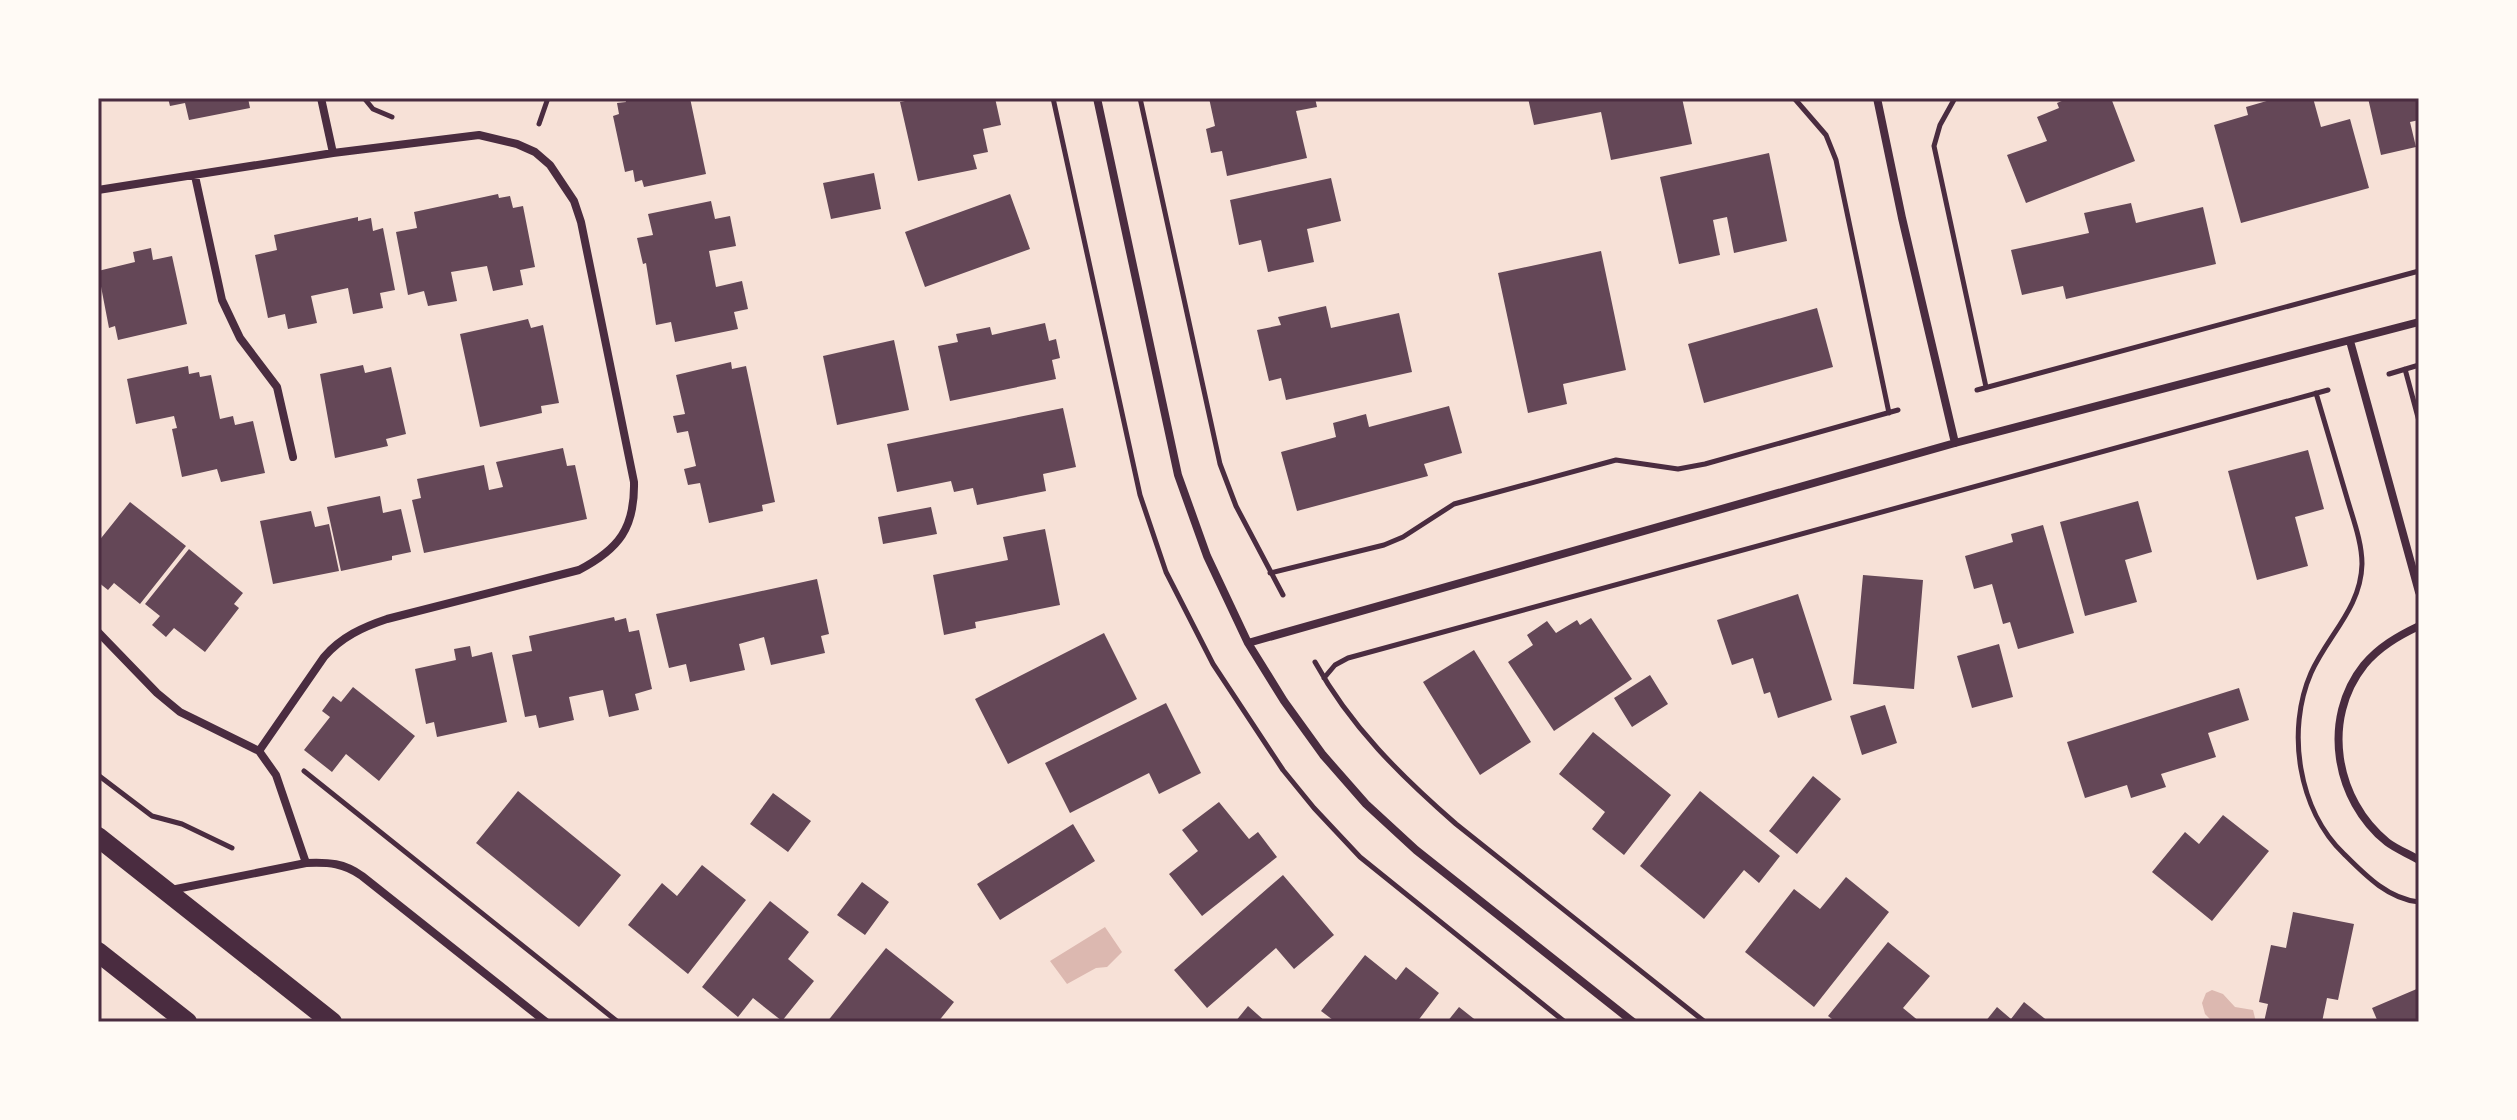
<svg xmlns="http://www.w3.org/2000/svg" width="2517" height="1120" font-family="'PT Sans Narrow',sans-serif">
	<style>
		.water { fill: #dcb8b0 }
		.building { fill: #644757 }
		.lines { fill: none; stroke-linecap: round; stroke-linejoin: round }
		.path { stroke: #4a2c40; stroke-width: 5 }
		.minor { stroke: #4a2c40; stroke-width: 8 }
		.primary { stroke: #4a2c40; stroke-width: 20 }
		.neatline { fill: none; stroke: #4a2c40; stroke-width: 3 }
	</style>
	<rect width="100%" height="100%" fill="#f7e1d7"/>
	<path class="water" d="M1105 927 1122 952 1107 967 1096 968 1067 984 1050 961Z
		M2212 990 2223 994 2235 1007 2253 1010 2256 1022H2213L2205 1014 2202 1003 2206 993Z"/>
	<path class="building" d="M168 98H248L250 108 189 120 185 103 170 106Z
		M625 98H690L706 174 644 187 642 180 635 182 633 170 625 172 613 116 619 114 617 103 626 102Z
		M920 98H995L1001 125 983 129 988 152 973 155 977 169 918 181 900 102Z
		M1209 98H1315L1317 107 1296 111 1307 158 1227 176 1222 151 1211 153 1206 129 1215 126Z
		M1528 98H1682L1692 144 1611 160 1601 112 1534 125Z
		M2069 98H2111L2135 161 2026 203 2007 155 2047 141 2037 117 2059 108 2057 103Z
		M2277 98H2313L2321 127 2350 119 2369 188 2241 223 2214 125 2248 115 2246 107Z
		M2368 98H2419V120L2410 122 2416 147 2381 155Z
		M1769 153 1787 241 1734 253 1727 217 1713 220 1720 255 1679 264 1660 177Z
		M874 173 881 209 831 219 823 183Z
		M1331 178 1341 221 1307 229 1314 262 1268 272 1261 240 1239 245 1230 200Z
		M498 194 499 198 510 196 513 208 523 206 535 267 520 270 523 285 493 291 487 266 451 272 457 301 428 306 424 291 408 295 396 232 417 228 414 212Z
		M1010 194 1030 249 925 287 905 232Z
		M711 201 715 219 730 216 736 246 709 251 716 287 742 281 748 309 734 312 738 329 675 342 671 322 656 325 646 263 643 264 637 238 653 235 648 214Z
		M2131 203 2136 223 2203 207 2216 264 2066 299 2063 286 2022 295 2011 250 2089 233 2084 213Z
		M358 217V221L371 218 373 231 383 228 395 290 380 293 383 308 353 314 348 288 311 296 317 323 288 329 285 314 268 318 255 255 277 250 274 235Z
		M151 248 153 260 172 256 187 324 118 340 115 326 109 328 98 271 135 262 133 252Z
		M1601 251 1626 370 1563 384 1567 404 1528 413 1498 273Z
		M1326 306 1331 328 1399 313 1412 372 1286 400 1281 378 1269 381 1257 330 1281 325 1278 317Z
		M1817 308 1833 367 1704 403 1688 344Z
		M528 319 531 328 543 325 559 403 541 406 542 413 480 427 460 334Z
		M1045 323 1049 341 1056 339 1060 358 1052 360 1056 379 950 401 938 346 958 342 956 334 990 327 992 335Z
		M894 340 909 410 837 425 823 356Z
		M731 362 732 369 746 366 775 502 762 505 763 511 709 523 700 483 688 485 684 469 696 466 688 431 677 433 673 416 685 414 676 375Z
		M363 365 365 373 391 367 406 434 386 439 388 446 335 458 320 374Z
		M188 366 189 374 199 372 200 377 211 375 220 419 233 416 235 425 253 421 265 473 221 482 217 469 182 477 172 429 177 428 174 416 136 424 127 379Z
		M1449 406 1462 453 1424 464 1428 476 1297 511 1281 452 1336 437 1333 423 1366 414 1369 427Z
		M1063 408 1076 467 1043 474 1046 491 977 505 973 488 954 492 951 481 897 492 887 444Z
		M563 448 567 466 575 465 587 519 424 553 412 500 421 498 417 479 484 465 489 490 503 487 496 462Z
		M2308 450 2324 509 2295 517 2308 566 2257 580 2228 471Z
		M380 496 383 513 401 509 411 552 392 556V560L341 571 327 507Z
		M2138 501 2152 552 2125 560 2137 602 2085 616 2060 522Z
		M130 502 186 546 140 604 114 583 108 590 98 582 101 572 98 569V542Z
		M931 507 937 534 883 544 878 517Z
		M311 511 315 527 329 524 339 571 273 584 260 521Z
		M2043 525 2074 633 2018 649 2010 622 2003 624 1992 584 1974 589 1965 556 2013 542 2011 534Z
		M1045 529 1060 605 975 622 976 628 944 635 933 575 1008 560 1003 537Z
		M189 549 243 593 234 604 239 608 205 652 174 628 166 637 152 625 160 616 145 604Z
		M1863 575 1923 580 1914 689 1853 684Z
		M817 579 829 634 821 636 825 653 771 665 764 637 739 644 745 670 690 682 686 664 669 668 656 614Z
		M1798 594 1832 700 1778 718 1770 692 1764 694 1753 658 1732 665 1717 620Z
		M614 617 615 621 626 618 629 632 639 630 652 689 635 694 639 710 609 717 603 690 569 697 574 720 539 728 536 715 525 717 512 655 532 651 529 636Z
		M1591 618 1632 679 1554 731 1508 662 1533 645 1527 635 1547 621 1556 633 1577 620 1580 625Z
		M1104 633 1137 699 1008 764 975 699Z
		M1999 644 2013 697 1972 708 1957 656Z
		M470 646 472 657 492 652 507 722 437 737 434 722 426 724 415 669 456 660 454 649Z
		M1474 650 1531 742 1480 775 1423 682Z
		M1650 675 1668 704 1632 727 1614 698Z
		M353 687 415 736 379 781 346 754 332 772 304 750 330 717 322 711 333 696 341 702Z
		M2239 688 2249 720 2208 733 2216 757 2161 774 2166 787 2131 798 2127 785 2085 798 2067 742Z
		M1166 703 1201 773 1159 794 1149 773 1070 813 1045 763Z
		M1885 705 1897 743 1862 755 1850 716Z
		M1593 732 1671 795 1624 855 1592 829 1605 812 1559 774Z
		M1813 776 1841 799 1797 854 1769 831Z
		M518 791 621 875 579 927 476 843Z
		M1700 791 1780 856 1759 883 1744 870 1704 919 1640 866Z
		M773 793 811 821 788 852 750 824Z
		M1219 802 1249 839 1258 832 1277 857 1202 916 1169 874 1198 851 1182 830Z
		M2223 815 2269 851 2212 921 2152 872 2185 832 2199 844Z
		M1073 824 1095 861 1000 920 977 884Z
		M702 865 746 900 688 974 628 925 662 883 677 896Z
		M1283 875 1334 935 1294 969 1276 948 1207 1008 1174 970Z
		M1846 877 1889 912 1814 1007 1745 952 1794 889 1820 909Z
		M862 882 889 902 865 935 837 915Z
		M770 901 809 932 788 959 814 981 782 1021 753 998 738 1017 702 987Z
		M2293 912 2354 924 2338 1000 2327 998 2322 1022H2264L2268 1004 2259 1002 2271 945 2286 948Z
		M1888 942 1930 976 1903 1008 1920 1022H1836L1828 1016Z
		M886 948 954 1002 938 1022H827Z
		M1365 955 1396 980 1406 967 1439 993 1417 1022H1331L1333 1020 1321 1011Z
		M2419 988V1022H2378L2372 1008Z
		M2024 1002 2049 1022H1985L1997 1007 2011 1019Z
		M1248 1006 1266 1022H1235Z
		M1459 1007 1478 1022H1447Z"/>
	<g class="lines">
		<path class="path" d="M364 98 373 109 392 117
			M1053 98 1140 495 1166 572 1213 664 1283 770 1314 808 1360 857 1565 1022
			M1140 98 1220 464 1236 506 1283 595
			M1794 98 1826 135 1836 160 1889 413
			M1955 98 1940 125 1934 146 1986 387
			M539 124 548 98
			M2405 369 2419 421
			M2389 374 2419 365
			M1977 390 2419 271
			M2316 393C2326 428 2337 463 2347 498 2353 519 2362 542 2362 564 2361 608 2328 635 2311 673 2286 730 2298 810 2344 854 2365 875 2388 899 2419 902
			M1270 573 1384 545 1403 537 1454 504 1616 460 1678 469 1705 464 1898 410
			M1315 662C1350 726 1401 776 1456 824L1705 1022
			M1324 678 1335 665 1348 658 2328 390
			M304 771 618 1022
			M98 775 152 816 182 824 232 848"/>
		<path class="minor" d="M321 98 333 153
			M1097 98 1178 475 1207 556 1248 643 1284 701 1323 755 1366 804 1416 850 1633 1022
			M1877 98 1902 218 1955 443
			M195 176 222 300 240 338 277 387 293 457
			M98 190 333 153 479 135 517 144 535 152 550 165 574 201 581 222 634 482C635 528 619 549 579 570L387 619C363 627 341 637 324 657L259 751
			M2350 341 2419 592
			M2419 626C2398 636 2379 647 2364 665 2321 719 2335 800 2387 842 2396 849 2409 854 2419 860
			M98 632 157 693 180 712 259 751 276 775 306 863
			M1248 643 1955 443 2419 322
			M171 890 306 863C329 862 344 863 362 876L546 1022"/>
		<path class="primary" d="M98 837 332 1022
			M98 952 187 1022"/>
	</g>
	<rect width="2517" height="1120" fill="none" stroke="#fffaf5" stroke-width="200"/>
	<rect x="100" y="100" width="2317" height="920" class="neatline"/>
</svg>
